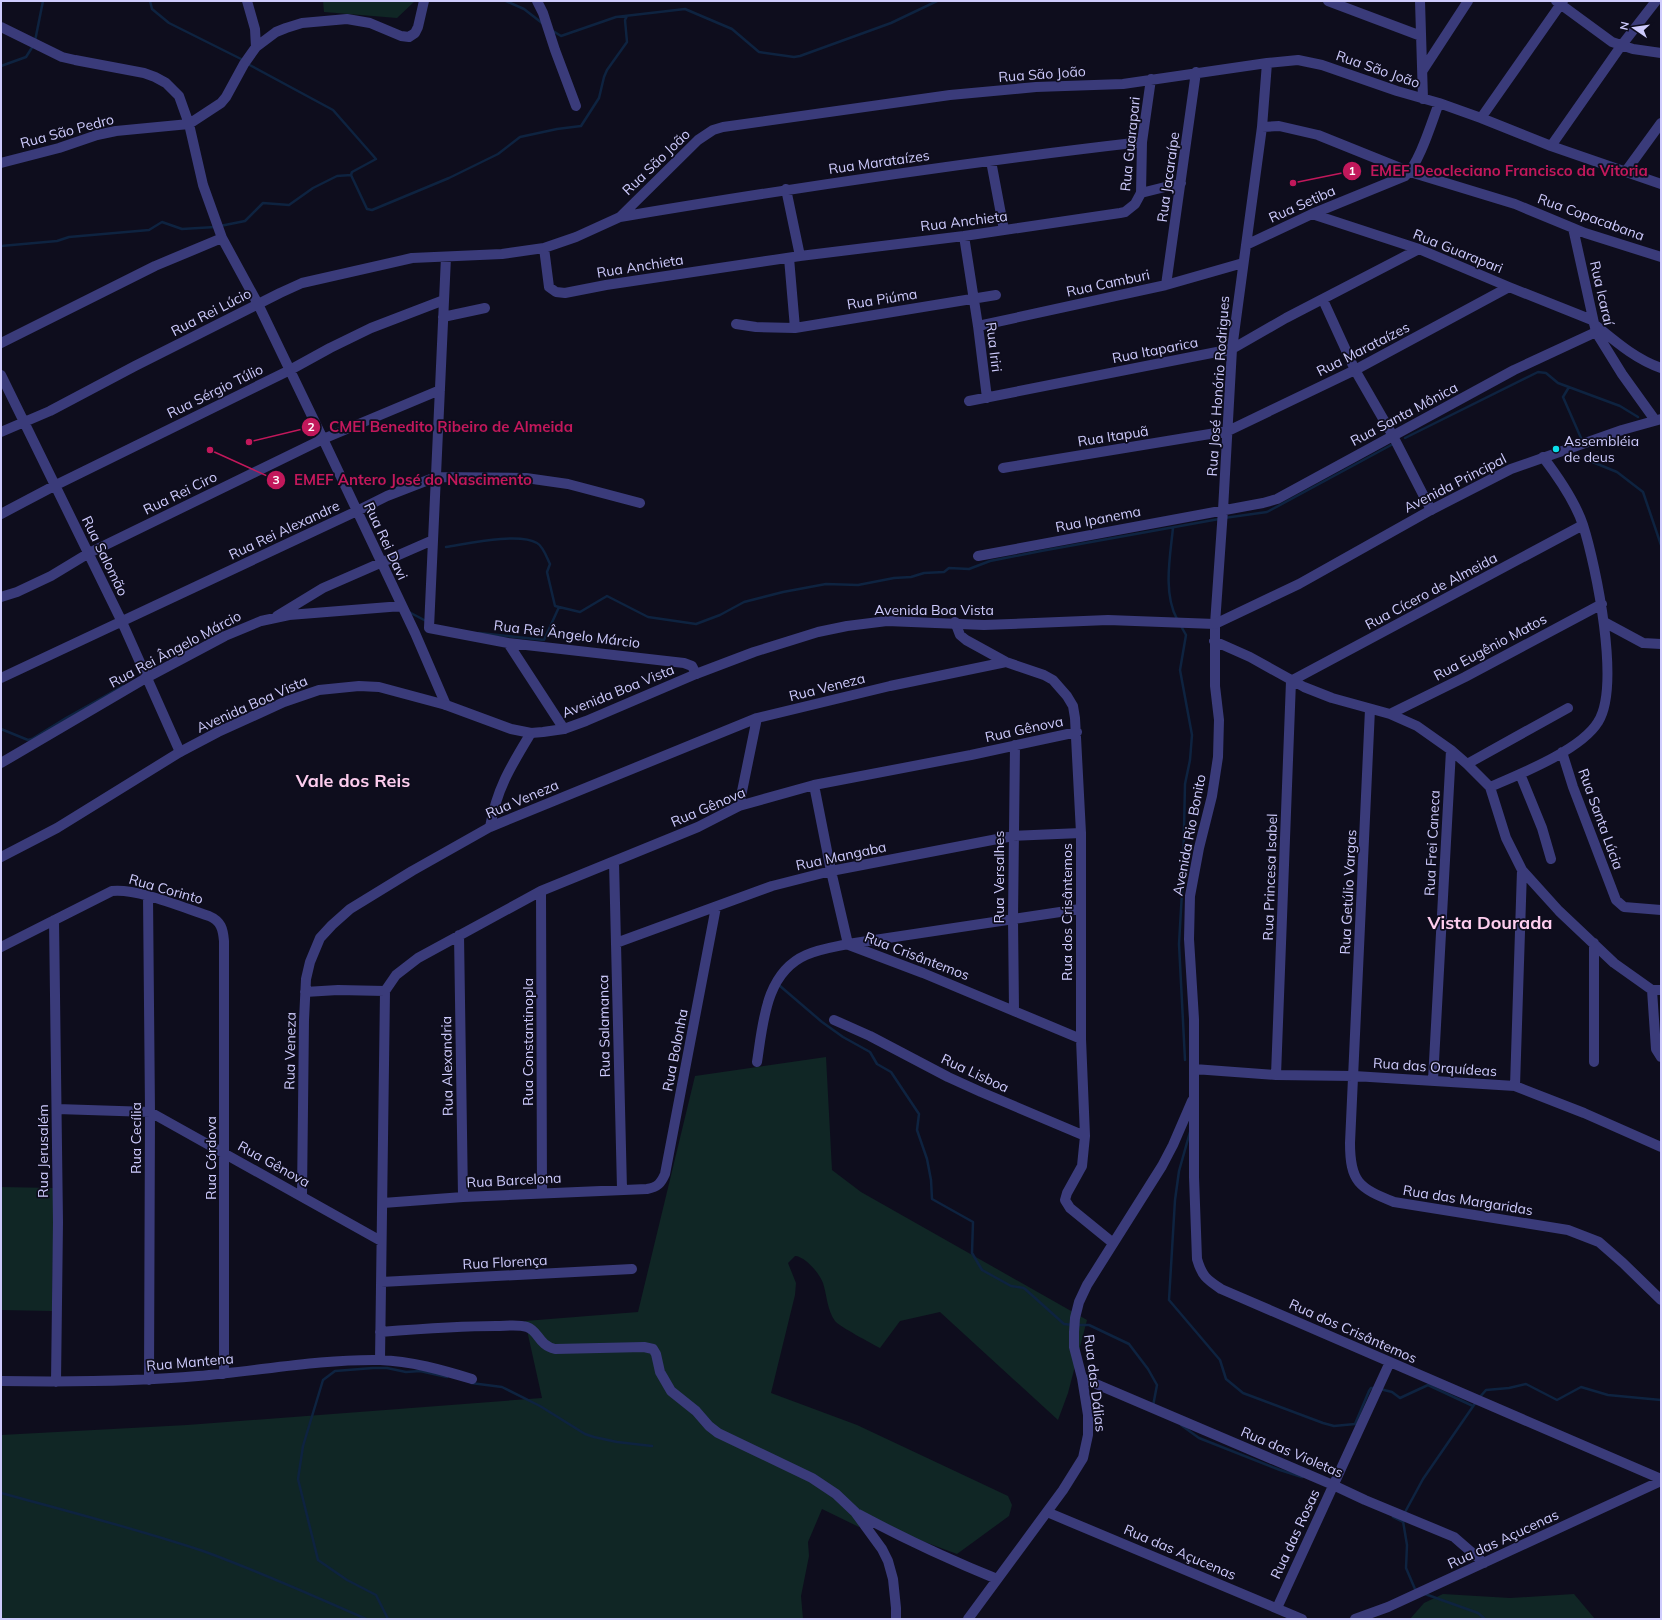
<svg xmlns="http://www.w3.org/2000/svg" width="1662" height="1620" font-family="Mulish,sans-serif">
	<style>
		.green { fill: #102625 }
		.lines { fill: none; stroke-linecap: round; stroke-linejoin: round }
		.stream { stroke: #0e2340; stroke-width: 2.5 }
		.minor { stroke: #3a3b7a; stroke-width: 10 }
		.tertiary { stroke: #3a3b7a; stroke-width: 10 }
		.poi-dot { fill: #0bdee9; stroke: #0e0d1d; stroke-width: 1.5 }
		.labels { text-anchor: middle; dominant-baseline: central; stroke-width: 3.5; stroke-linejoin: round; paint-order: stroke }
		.street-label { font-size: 14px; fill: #cecbfd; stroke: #0e0d1d }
		.poi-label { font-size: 14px; fill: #cecbfd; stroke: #0e0d1d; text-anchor: start }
		.district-label { font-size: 18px; font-weight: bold; fill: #fdcdee; stroke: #0e0d1d }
		.leader { fill: none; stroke: #c2185b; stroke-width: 1.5 }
		.callout-dot { fill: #c2185b; stroke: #0e0d1d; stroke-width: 1.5 }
		.mark-label { font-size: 12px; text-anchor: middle; font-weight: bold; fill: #fff }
		.callout-label { font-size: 15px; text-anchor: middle; font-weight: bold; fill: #c2185b; stroke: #0e0d1d; stroke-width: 3.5; stroke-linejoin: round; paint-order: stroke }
	</style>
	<rect width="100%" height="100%" fill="#0e0d1d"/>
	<path class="green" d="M323 1H415L397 18 324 12Z
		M826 1057 832 1170 861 1192 1087 1320 1068 1393 1058 1420 940 1312 900 1321 880 1348C871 1343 840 1327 835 1321 827 1310 827 1295 823 1283 820 1274 805 1256 795 1256L788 1263 796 1283 795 1295 771 1393 857 1425 1008 1496 1012 1505 1009 1516 957 1554 863 1519 859 1527 822 1509 808 1542 809 1556 801 1596 803 1619H1V1435L187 1425 542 1398 525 1321 638 1312 695 1076Z
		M1 1187 54 1188 52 1311 1 1310Z
		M1443 1594 1510 1598 1574 1594 1595 1619H1410L1424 1603Z"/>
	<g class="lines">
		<path class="stream" d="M150 1 152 9 169 23 243 60
			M506 1 524 9 542 23
			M553 31 561 36 616 17 685 9 732 29 759 52 794 57 800 56 891 23 937 1
			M35 41 43 1
			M246 63 333 110 376 159 352 172 351 175
			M1 66 26 57 33 46
			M351 175 367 209 372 210 449 178 498 154 520 137 557 129 581 126 599 98 604 77 607 70 627 42 625 20 627 16
			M220 226 245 221 263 203 289 205 313 188 337 176 351 175
			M1 246 57 241 69 237 149 230 162 222 182 229 215 227
			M1569 387 1563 397 1581 438
			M1405 438 1538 372 1546 373 1558 383 1620 406 1638 417
			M1587 456 1590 461 1617 472 1643 492 1661 545
			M1224 518 1267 512 1393 444
			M1173 528C1170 557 1163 593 1177 619
			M446 547C466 544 519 532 537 543 543 546 547 558 550 564L547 572 555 606 580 612 607 596 648 617 696 624 720 615 744 602 783 592 826 584 858 585 894 578 911 577 924 573 944 572 949 568 969 569 990 561 1041 551 1219 519
			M409 612 426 621
			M1181 626 1186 635 1180 670 1192 735 1190 760 1185 784 1183 875 1179 944 1185 1060
			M479 633 544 640 559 607
			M1 729 28 740 32 739 66 718 123 686
			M780 986 822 1022 843 1037 870 1052 877 1064 891 1072 919 1114 917 1130 927 1159 931 1180 932 1199 973 1222 972 1253 982 1270 1011 1286 1024 1288 1064 1324 1073 1325
			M1190 1132 1179 1171 1175 1200 1169 1300 1220 1360 1226 1379 1243 1393 1323 1423 1334 1426 1355 1424 1369 1391 1371 1388H1375
			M1078 1325H1089L1129 1344 1148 1369 1157 1385 1153 1406
			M471 1383 502 1387 540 1406 585 1434 594 1437 617 1442 652 1446
			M1380 1389 1392 1392 1400 1398 1428 1385 1473 1406
			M1479 1398 1486 1390 1509 1388 1526 1384 1557 1400 1581 1387 1608 1395 1661 1400
			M1181 1425 1199 1438 1280 1470 1302 1477
			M1 1493C68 1511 137 1529 203 1551 258 1571 312 1595 366 1619
			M1404 1514 1423 1479 1476 1402
			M1393 1517 1403 1522
			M1403 1521 1407 1545 1406 1568 1415 1589 1417 1590
			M1425 1594 1478 1613 1485 1619
			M388 1619 376 1595 347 1580 318 1560 298 1479 303 1446 323 1380 335 1371 373 1368H387L406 1372 420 1371 447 1377"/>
		<path class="minor" d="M247 1 255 29 256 47
			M537 1 543 13 555 50 576 106
			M1328 1 1421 36
			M1420 1 1423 99
			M1556 1 1612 42 1633 49 1661 53
			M1 27 62 57 75 60 144 73 155 77 166 83 179 96 189 124 203 185 222 238 258 304 323 439 415 633 446 705
			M1267 63 1262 127 1232 349 1223 510 1215 624V686L1219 720 1218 757 1212 796 1199 848 1190 896 1189 939 1194 1019V1177L1197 1259C1202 1276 1206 1279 1221 1289L1661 1479
			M1423 70 1468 1
			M1481 118 1563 1
			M1262 127 1279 126 1318 135 1410 172 1515 204 1585 233 1661 257
			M1551 146 1621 46 1656 1
			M991 161 1004 230
			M1 163 59 148 97 135 116 131 189 124 221 103 226 97 244 64 256 47 276 32 286 28 302 23 347 19 370 23 401 36 409 37 415 33 418 27 424 1
			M1626 171 1661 123
			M786 189 800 256
			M1141 193 1181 183
			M1312 214 1419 249 1509 287 1592 320
			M620 217C793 188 967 162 1142 142
			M1573 228 1596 332 1622 374 1655 420
			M964 236 978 326 987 398
			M1246 245 1312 214 1405 176C1419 165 1432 121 1439 103
			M544 248 549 287 556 292 565 293 606 285 800 256 964 236 1120 213 1125 212 1135 204 1141 193 1142 142 1151 79
			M789 258 795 328
			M1166 285 1196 72
			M1323 300 1355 370 1393 436 1431 510
			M443 317 485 308
			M736 324 756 327 795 328 996 295
			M1594 324C1615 341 1635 359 1661 368
			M978 326 1166 285 1243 263
			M1 343 155 266 222 238
			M1 375 122 622 180 752
			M969 401 1232 349 1286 318 1419 249
			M1 432 50 411 135 366 280 293 302 283 412 258 502 254 544 248 576 237 620 217 698 140 713 130 723 127 950 95 1036 87 1123 84 1267 63 1298 60 1322 65 1397 91 1439 103 1481 118 1551 146 1661 184
			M1003 468 1228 431 1355 370 1509 287
			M1 514 54 486 290 370 330 348 371 328 444 300
			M978 556 1263 503 1277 499 1514 370 1596 332
			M1 597 17 592 51 576 89 553 323 439 440 390
			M277 616 323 588 433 540
			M955 622 960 635 966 640 1006 662 1044 675 1053 680 1067 696 1073 706 1075 718 1081 833V1039L1085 1136 1082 1166 1067 1193 1065 1200 1070 1208 1113 1243
			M1604 622 1643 643 1661 644
			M429 628 446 257
			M429 628 508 643 684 663 692 666 696 674
			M1214 641 1250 657 1304 687 1332 698 1390 714 1417 726 1451 750 1467 764 1490 787 1506 838 1522 870 1559 911 1614 963 1652 990H1661
			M508 643 564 729
			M1 678 357 511 387 496 436 477 526 478 568 484 640 503
			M1370 709 1350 1143C1350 1182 1359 1188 1394 1202L1568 1230 1599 1242 1623 1263 1661 1300
			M1390 714 1465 677 1602 604
			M1562 752 1573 787 1616 900 1624 907 1661 910
			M1 763 146 678 225 636 261 621 289 615 402 606
			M1467 764 1568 708
			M1520 774 1542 828 1551 859
			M814 785 831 871 848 944
			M1490 787C1520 774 1581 750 1598 722 1621 686 1596 566 1583 525 1575 501 1559 478 1543 457
			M739 806 757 718
			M490 827C497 788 511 766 531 733
			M614 862 622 1189
			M541 891 542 1193
			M148 896 150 1112 149 1380
			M54 920 58 1222 56 1382
			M459 935 463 1197
			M616 943 772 886 831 871 1013 836 1081 833
			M849 945 923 973 1081 1039
			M1 947 112 891C137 888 184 908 209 916 221 921 223 929 224 941V1374
			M1652 990 1656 1049 1661 1057
			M305 992 338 990 385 991
			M1014 1010 1013 919 1015 745
			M834 1020 870 1036 948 1077 981 1092 1085 1136
			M757 1062C763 1024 765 973 806 955 819 949 834 947 848 944L1080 909
			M1594 1062V943
			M1194 1069 1276 1075 1354 1076 1515 1086 1584 1113 1661 1147
			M1276 1075 1291 681 1583 525
			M1433 1080 1451 750
			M1515 1086 1522 870
			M57 1109 150 1112 381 1241
			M302 1195 304 1020 306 979 310 962 320 938 332 925 350 909 412 871 490 827 757 718 890 686 1006 662
			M383 1203 463 1197 647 1189C658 1187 661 1183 665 1174L716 907
			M381 1282 632 1269
			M380 1332C419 1329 458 1326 496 1326 506 1326 518 1324 527 1327 539 1331 538 1345 555 1349L644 1347 653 1349 656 1354 660 1372 671 1391 696 1411 709 1426 718 1433 812 1478 836 1494 855 1512 882 1549 888 1561 893 1579 896 1608V1619
			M380 1360 385 991 396 975 418 958 541 891 698 827 739 806 814 785 971 755 1077 732
			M1082 1378 1333 1485 1365 1500 1454 1537 1484 1563
			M1 1381C67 1382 132 1382 198 1376 259 1371 318 1359 380 1360 411 1361 442 1370 472 1379
			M1047 1512 1302 1619
			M858 1514C903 1538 950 1560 997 1579
			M1277 1608 1390 1362
			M968 1619 1063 1490 1083 1458 1088 1435V1415L1082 1378 1074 1347V1332L1075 1318 1079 1302 1087 1285 1162 1166 1173 1145 1192 1101
			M1355 1619 1388 1607 1661 1481"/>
		<path class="tertiary" d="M1 857 57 828 180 752 218 732 284 702 319 690 359 686 379 687 446 705 511 729 531 733 543 732 564 729 586 721 696 674 754 652 818 632 847 626 887 621 984 625 1108 620 1215 624 1299 584 1431 510 1511 469 1622 430 1661 419"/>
	</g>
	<circle class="poi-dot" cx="1556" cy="449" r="4"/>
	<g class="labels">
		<g class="street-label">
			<text transform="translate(1378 69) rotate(19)">Rua São João</text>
			<text transform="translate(1042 74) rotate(-4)">Rua São João</text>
			<text transform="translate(67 131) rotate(-15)">Rua São Pedro</text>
			<text transform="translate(1130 144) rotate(-84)">Rua Guarapari</text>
			<text transform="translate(656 162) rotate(-44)">Rua São João</text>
			<text transform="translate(879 162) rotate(-8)">Rua Marataízes</text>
			<text transform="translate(1168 177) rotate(-82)">Rua Jacaraípe</text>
			<text transform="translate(1302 204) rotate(-24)">Rua Setiba</text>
			<text transform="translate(1591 217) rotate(20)">Rua Copacabana</text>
			<text transform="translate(964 221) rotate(-7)">Rua Anchieta</text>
			<text transform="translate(1458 251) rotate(22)">Rua Guarapari</text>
			<text transform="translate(640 266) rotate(-9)">Rua Anchieta</text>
			<text transform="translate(1108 283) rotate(-12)">Rua Camburi</text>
			<text transform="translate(1602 293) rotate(77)">Rua Icaraí</text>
			<text transform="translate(882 299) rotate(-9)">Rua Piúma</text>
			<text transform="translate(211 312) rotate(-27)">Rua Rei Lúcio</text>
			<text transform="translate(994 347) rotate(83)">Rua Iriri</text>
			<text transform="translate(1363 349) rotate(-27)">Rua Marataízes</text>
			<text transform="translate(1155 350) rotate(-11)">Rua Itaparica</text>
			<text transform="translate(1218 386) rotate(-86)">Rua José Honório Rodrigues</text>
			<text transform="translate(215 391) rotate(-26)">Rua Sérgio Túlio</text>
			<text transform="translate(1404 414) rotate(-28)">Rua Santa Mônica</text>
			<text transform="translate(1113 436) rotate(-9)">Rua Itapuã</text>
			<text transform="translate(1455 483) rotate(-27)">Avenida Principal</text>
			<text transform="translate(180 493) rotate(-26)">Rua Rei Ciro</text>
			<text transform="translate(1098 519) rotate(-11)">Rua Ipanema</text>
			<text transform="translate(284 530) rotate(-25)">Rua Rei Alexandre</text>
			<text transform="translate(386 541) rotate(65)">Rua Rei Davi</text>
			<text transform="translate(105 556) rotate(64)">Rua Salomão</text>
			<text transform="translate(1431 591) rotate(-28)">Rua Cícero de Almeida</text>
			<text x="934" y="610">Avenida Boa Vista</text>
			<text transform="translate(567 634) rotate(7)">Rua Rei Ângelo Márcio</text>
			<text transform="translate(1490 647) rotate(-28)">Rua Eugênio Matos</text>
			<text transform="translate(175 649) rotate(-28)">Rua Rei Ângelo Márcio</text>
			<text transform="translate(827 687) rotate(-14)">Rua Veneza</text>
			<text transform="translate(618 691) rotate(-22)">Avenida Boa Vista</text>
			<text transform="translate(252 704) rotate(-24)">Avenida Boa Vista</text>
			<text transform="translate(1024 729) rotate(-12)">Rua Gênova</text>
			<text transform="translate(522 799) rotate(-23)">Rua Veneza</text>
			<text transform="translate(708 807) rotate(-23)">Rua Gênova</text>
			<text transform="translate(1601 819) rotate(70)">Rua Santa Lúcia</text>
			<text transform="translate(1189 835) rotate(-79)">Avenida Rio Bonito</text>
			<text transform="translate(1432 843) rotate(-87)">Rua Frei Caneca</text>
			<text transform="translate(841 856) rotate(-12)">Rua Mangaba</text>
			<text transform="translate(999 877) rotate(-90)">Rua Versalhes</text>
			<text transform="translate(1270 877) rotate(-88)">Rua Princesa Isabel</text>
			<text transform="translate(166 889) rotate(16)">Rua Corinto</text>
			<text transform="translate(1348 892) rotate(-87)">Rua Getúlio Vargas</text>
			<text transform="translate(1067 912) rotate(-90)">Rua dos Crisântemos</text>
			<text transform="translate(917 956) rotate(21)">Rua Crisântemos</text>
			<text transform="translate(604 1026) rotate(-91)">Rua Salamanca</text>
			<text transform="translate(528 1042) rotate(-90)">Rua Constantinopla</text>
			<text transform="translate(675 1050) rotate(-79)">Rua Bolonha</text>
			<text transform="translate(290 1051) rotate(-89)">Rua Veneza</text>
			<text transform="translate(447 1066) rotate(-91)">Rua Alexandria</text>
			<text transform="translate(1435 1067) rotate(4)">Rua das Orquídeas</text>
			<text transform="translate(975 1073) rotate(25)">Rua Lisboa</text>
			<text transform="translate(136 1138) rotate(-90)">Rua Cecília</text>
			<text transform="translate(43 1151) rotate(-90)">Rua Jerusalém</text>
			<text transform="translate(211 1158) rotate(-90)">Rua Córdova</text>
			<text transform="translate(274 1164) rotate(29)">Rua Gênova</text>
			<text transform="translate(514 1180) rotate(-3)">Rua Barcelona</text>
			<text transform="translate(1468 1200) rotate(9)">Rua das Margaridas</text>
			<text transform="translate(505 1262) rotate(-3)">Rua Florença</text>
			<text transform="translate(1353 1331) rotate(24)">Rua dos Crisântemos</text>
			<text transform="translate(190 1362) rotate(-5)">Rua Mantena</text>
			<text transform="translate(1095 1383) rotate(83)">Rua das Dálias</text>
			<text transform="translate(1292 1452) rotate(23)">Rua das Violetas</text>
			<text transform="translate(1295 1534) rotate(-65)">Rua das Rosas</text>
			<text transform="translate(1503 1539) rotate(-25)">Rua das Açucenas</text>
			<text transform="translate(1180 1552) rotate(23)">Rua das Açucenas</text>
		</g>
		<g class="poi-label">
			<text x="1564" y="441">Assembléia<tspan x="1564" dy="16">de deus</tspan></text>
		</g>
		<g class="district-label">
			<text x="353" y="780">Vale dos Reis</text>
			<text x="1490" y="922">Vista Dourada</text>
		</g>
	</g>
	<path class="leader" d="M1293 183L1352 171M249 442L311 427M210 450L276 480"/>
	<g class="callout-dot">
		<circle cx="1293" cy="183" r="4"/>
		<circle cx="249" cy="442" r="4"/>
		<circle cx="210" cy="450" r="4"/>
		<circle cx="1352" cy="171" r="10"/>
		<circle cx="311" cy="427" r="10"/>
		<circle cx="276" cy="480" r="10"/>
	</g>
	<g class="mark-label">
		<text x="1352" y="175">1</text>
		<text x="311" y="431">2</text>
		<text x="276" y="484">3</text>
	</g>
	<g class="callout-label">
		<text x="1509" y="176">EMEF Deocleciano Francisco da Vitoria</text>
		<text x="451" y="432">CMEI Benedito Ribeiro de Almeida</text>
		<text x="413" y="485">EMEF Antero José do Nascimento</text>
	</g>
	<rect width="1662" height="1620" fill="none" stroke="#cecbfd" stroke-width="4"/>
	<g transform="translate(1634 28) rotate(283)" stroke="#0e0d1d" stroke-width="3" paint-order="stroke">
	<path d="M0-3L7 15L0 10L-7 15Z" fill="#cecbfd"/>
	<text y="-6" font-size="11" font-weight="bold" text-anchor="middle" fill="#cecbfd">N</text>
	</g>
</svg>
